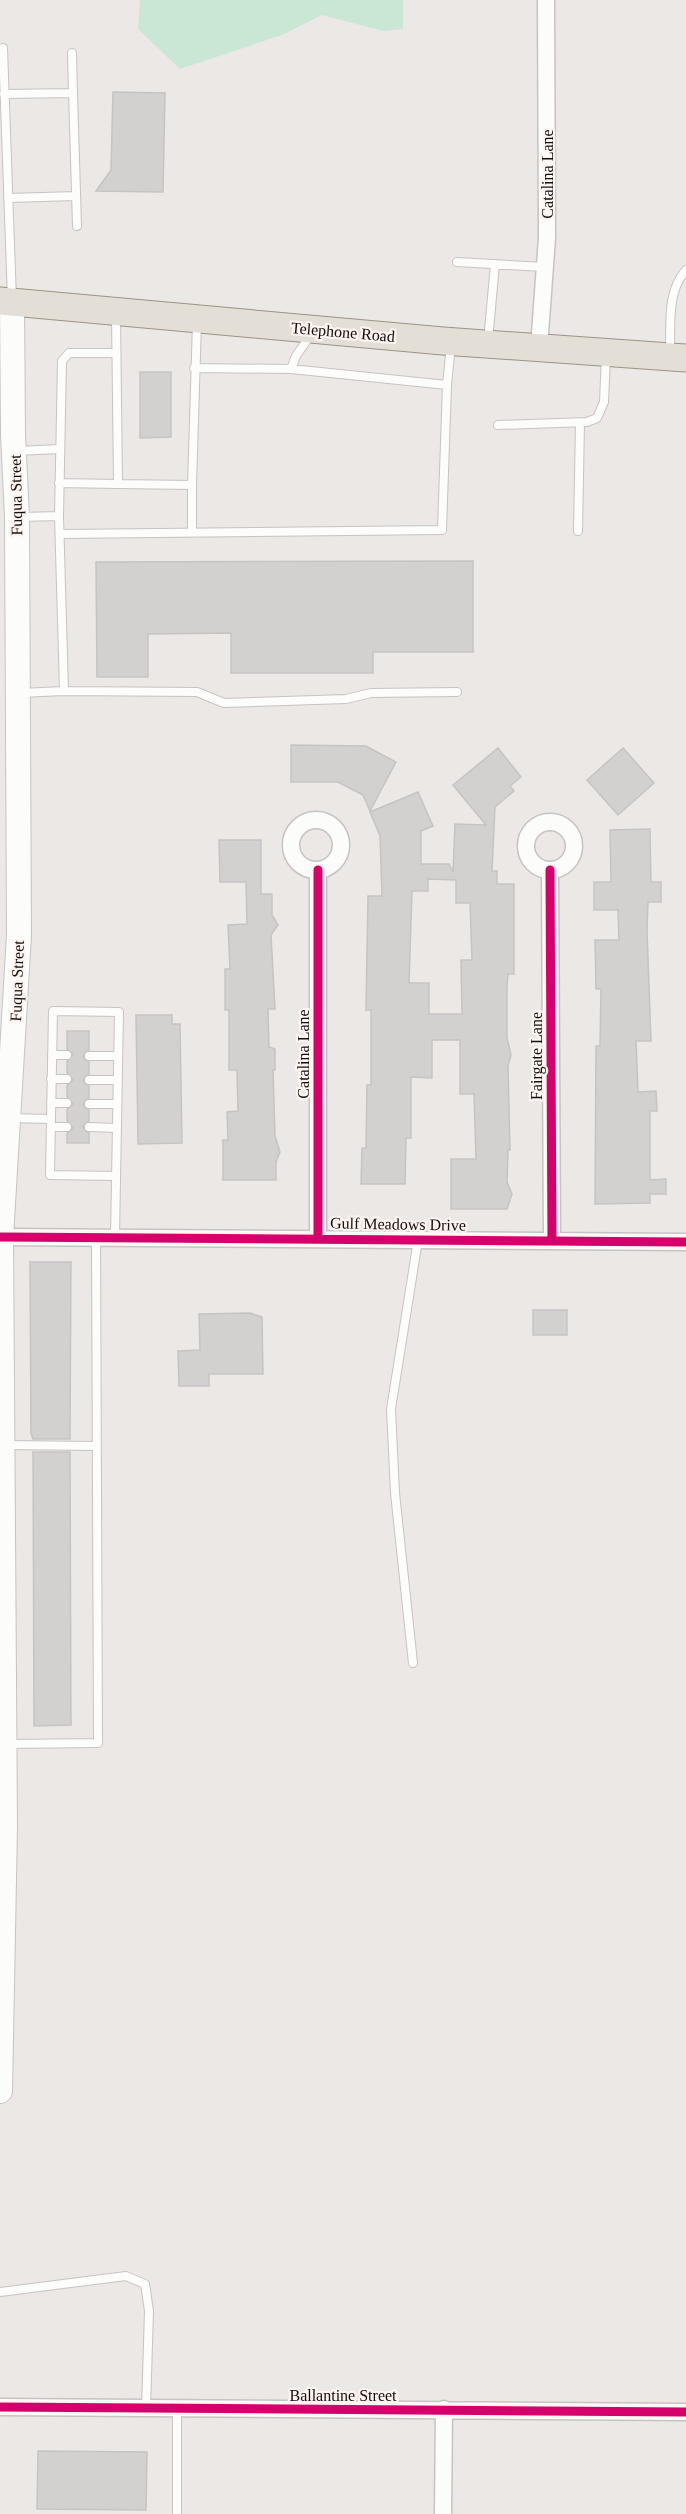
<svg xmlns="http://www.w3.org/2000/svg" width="686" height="2514" font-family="'Times New Roman',serif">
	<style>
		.green { fill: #cae6d4 }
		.building { fill: #d3d0d0; stroke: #c6c3c3; stroke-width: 1.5; fill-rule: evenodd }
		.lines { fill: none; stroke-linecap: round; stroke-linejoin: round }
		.service-casing { stroke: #c7c3c2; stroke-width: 10 }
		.minor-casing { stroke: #c7c3c2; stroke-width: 19 }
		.secondary-casing { stroke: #c7c3c2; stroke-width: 26 }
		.primary-casing { stroke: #9c9384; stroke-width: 29 }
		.service { stroke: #fcfcfb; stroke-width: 8 }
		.minor { stroke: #fcfcfb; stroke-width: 16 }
		.secondary { stroke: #fcfcfb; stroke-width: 24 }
		.primary { stroke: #e3ded6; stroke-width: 27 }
		.cycleway-casing { stroke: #fef4f0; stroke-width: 13 }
		.cycleway { stroke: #d6006c; stroke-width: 9 }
		.labels { text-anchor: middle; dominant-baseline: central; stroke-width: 4.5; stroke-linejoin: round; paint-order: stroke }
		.street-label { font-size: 16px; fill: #110e0d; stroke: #fef4f0 }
	</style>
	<rect width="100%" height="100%" fill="#ece8e6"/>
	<path class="green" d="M140 0H403V29L383 31 322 15 282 35 180 69 138 29Z"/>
	<path class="building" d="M113 92 165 93 163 192 96 191 111 170Z
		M140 372H171V437L140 438Z
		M473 561V652H373V673H231V633L148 634V677H97L96 562Z
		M291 745 366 746 396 762 370 811 363 795 338 782H291Z
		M498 748 521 777 510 786 514 791 495 807 492 871H497V884H514V974H508L507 987V1038L511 1055 508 1066 510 1150H508L507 1182 512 1194 507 1209H451V1159H476L474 1094H460V1040H432V1078L411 1077V1138H406L405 1184H361L362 1148H366L367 1085H371V1010H366L368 896H382L380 836 370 812 418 792 433 826 421 831V864H449L453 872 455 824 486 825 453 785ZM428 879 456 880V903H470L472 960H461L462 1014H429V983H409L412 891H428Z
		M623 748 654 783 618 815 587 780Z
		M650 829 651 882H661V902H648L647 931 651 1041H636L638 1092 656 1091 657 1111H650V1180L666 1179V1194H650V1203L595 1204 596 1046H600L601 989H596L595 940H619L618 910H594V882H611L610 830Z
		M219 840H261V894H272V915L278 925 271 935 275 1009H268L269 1047 275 1049V1070H273L275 1136 280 1152 276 1162V1180H223V1140H228L227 1112 238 1111 237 1070H229V1010H225V969H230L228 925 247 924 246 882H220Z
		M136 1015H172V1024H180L182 1143 138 1144Z
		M67 1031H89V1050L83 1057 89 1062V1074L83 1081 89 1086V1098L83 1105 89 1110V1121L83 1127 89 1133V1143H67V1133L73 1128 67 1121V1109L73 1104 67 1097V1085L73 1080 67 1073V1061L73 1054 67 1049Z
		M30 1262H71L70 1439H33L31 1433Z
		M533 1310H567V1335H533Z
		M250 1313 262 1317 263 1374H209V1386H179L178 1351 200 1350 199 1314Z
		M33 1452H70L71 1725 34 1726Z
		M38 2451 147 2452 146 2510 37 2509Z"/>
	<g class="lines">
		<g class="service-casing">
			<path id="service" d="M3 48 12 300
				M72 53 73 93
				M4 94 73 93 77 226
				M8 198 76 196
				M457 262 545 267
				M116 315 118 484 192 485 197 322
				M488 341 495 264
				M670 354C671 327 666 292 686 270
				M194 368 291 369 447 385 451 345
				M291 369 296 356 312 333
				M498 425 587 422 597 418 604 402 606 356
				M16 451 60 449
				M59 483 118 484
				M20 517 59 516
				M578 531 580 423
				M192 532V485
				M60 534 442 530 447 385
				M64 691 197 692 224 703 346 699 371 693 457 692
				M21 693 64 691 59 516 62 361 69 353H116
				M52 1055H67
				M89 1056H118
				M51 1079H67
				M89 1080H118
				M51 1103H67
				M89 1104H117
				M9 1118 51 1119 53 1011 119 1012 115 1237
				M51 1119 50 1175 116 1176
				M51 1127H67
				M89 1127 117 1128
				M4 1445 97 1446
				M413 1663 395 1493 391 1409 418 1240
				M8 1744 98 1743 96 1237
				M0 2292 126 2276 145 2284 149 2311 146 2409
				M177 2514V2409"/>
		</g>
		<g class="minor-casing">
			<path id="minor" d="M539 347 547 238 546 0
				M291 845a25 25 0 1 1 50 0a25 25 0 1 1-50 0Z
				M526 846a24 24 0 1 1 48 0a24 24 0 1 1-48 0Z
				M550 870 552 1241
				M0 1237 686 1242
				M318 1237V870
				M0 2407 686 2412
				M443 2514 444 2409"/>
		</g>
		<g class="secondary-casing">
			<path id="secondary" d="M0 2091 5 1827 1 1237 19 935 17 517 13 434 12 302"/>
		</g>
		<g class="primary-casing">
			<path id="primary" d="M0 301 443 341 686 358"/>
		</g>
		<use href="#service" class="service"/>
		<use href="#minor" class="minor"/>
		<use href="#secondary" class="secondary"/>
		<use href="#primary" class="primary"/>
		<g class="cycleway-casing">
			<path id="cycleway" d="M550 870 552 1241
				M0 1237 686 1242
				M318 1237V870
				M0 2407 686 2412"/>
		</g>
		<use href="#cycleway" class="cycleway"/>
	</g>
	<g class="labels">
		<g class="street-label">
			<text transform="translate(547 174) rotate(-90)">Catalina Lane</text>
			<text transform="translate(343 332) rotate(5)">Telephone Road</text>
			<text transform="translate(16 495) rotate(-91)">Fuqua Street</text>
			<text transform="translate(17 981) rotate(-88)">Fuqua Street</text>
			<text transform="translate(303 1054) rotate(-90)">Catalina Lane</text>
			<text transform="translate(536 1056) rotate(-90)">Fairgate Lane</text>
			<text transform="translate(398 1224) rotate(1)">Gulf Meadows Drive</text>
			<text x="343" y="2395">Ballantine Street</text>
		</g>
	</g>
</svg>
